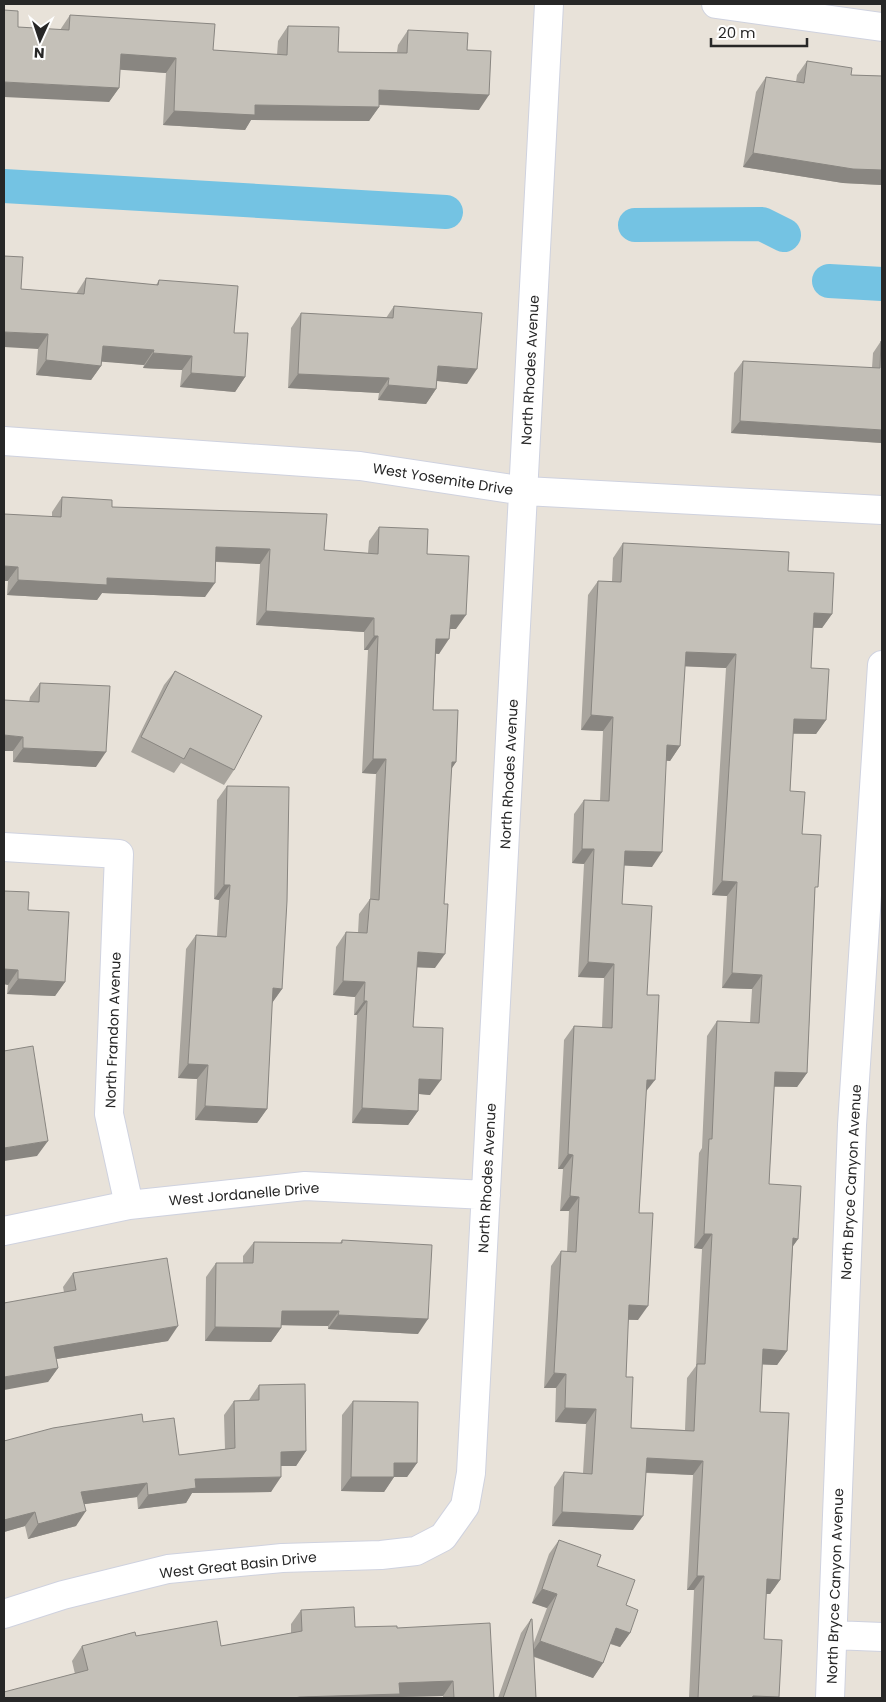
<svg xmlns="http://www.w3.org/2000/svg" width="886" height="1702" font-family="Poppins,sans-serif">
	<style>
		.lines { fill: none; stroke-linecap: round; stroke-linejoin: round }
		.canal { stroke: #74c3e3; stroke-width: 34 }
		.street-casing { stroke: #cfd2df; stroke-width: 30 }
		.street { stroke: #fff; stroke-width: 28 }
		.wall { fill: #a9a59e; fill-rule: evenodd }
		.shaded-wall { fill: #898681 }
		.building { fill: #c4c0b8; stroke: #898681; fill-rule: evenodd }
		.labels { text-anchor: middle; dominant-baseline: central; stroke-width: 4; stroke-linejoin: round; paint-order: stroke }
		.street-label { font-size: 14px; fill: #272727; stroke: #fff }
	</style>
	<rect width="100%" height="100%" fill="#e8e2d9"/>
	<g class="lines">
		<path class="canal" d="M4 186 446 212
			M635 225 762 224 784 235
			M829 281 882 284"/>
		<g class="street-casing">
			<path id="street" d="M716 4 882 27
				M4 441 360 466 525 491 882 510
				M4 847 119 854 109 1114 129 1205
				M4 1231 129 1205 305 1186 486 1195
				M4 1614 63 1595 168 1569 282 1558 381 1555 416 1551 443 1537 465 1506 471 1473 549 4
				M833 1635 882 1637
				M830 1698 852 1125 882 665"/>
		</g>
		<use href="#street" class="street"/>
	</g>
	<path class="wall" d="M70 15 213 50 277 55 278 41 288 26 338 52H397L398 45 408 30 467 50 479 110 379 105V107L369 121 251 120 245 130 163 125 166 73 120 69 119 88 109 102 18 27 60 30Z
		M807 61 851 75 882 76V185L843 183 743 167 756 92 766 77 796 82 797 75Z
		M86 278 156 285 159 280 234 333 245 377 235 392 180 387 182 370 143 368 144 365 102 361 101 366 91 380 36 375 38 349 21 289 76 294Z
		M394 306 467 384 437 381 436 389 426 404 378 400 379 393 288 388 291 328 301 313 386 318Z
		M881 341 882 443 731 433 734 373 743 361 872 368 873 353Z
		M62 497 324 550 368 553 369 541 379 527 427 554 456 629H450L439 654 436 653 433 710 456 762 451 769 435 968 417 967 413 1027 430 1095 419 1094 418 1111 408 1125 352 1123 357 1015H354L355 997 333 995 336 947 346 932 358 933 359 914 370 899 376 774 362 773 368 650H364V632L256 625 260 564 216 562 205 597 102 593 97 600 7 595 8 581 52 517V512Z
		M623 543 788 571 832 614 822 628H813L811 668 826 720 816 734H793L790 791 802 834 815 891 807 1073 797 1087H774L769 1184 798 1239 793 1246 787 1351 777 1365 762 1364 760 1412 780 1580 770 1594H766L764 1639 779 1698H689L694 1590H687L693 1475 646 1473 633 1530 552 1526 554 1487 564 1472 583 1473 586 1424 555 1422 556 1388H544L551 1266 561 1251 567 1252 569 1211H560L563 1169H558L564 1040 574 1026 602 1028 604 978 578 977 584 864 572 863 574 814 584 800 600 801 603 731 581 730 588 595 598 581H612L613 558ZM685 666 726 668 712 895 727 896 722 988 752 989 750 1023 717 1021 707 1036 702 1148 699 1153 694 1248 702 1249 696 1366 687 1378 685 1430 631 1428 626 1377 628 1320H638L639 1213 646 1093 647 995 622 904 624 865 652 867 666 760 670 761 680 746Z
		M175 671 234 770 224 785 181 763 174 773 131 752 164 685Z
		M40 683 96 767 13 762V751L29 702 30 697Z
		M227 786 282 989 272 1003 267 1109 257 1123 195 1120 197 1079 178 1078 186 949 196 935 217 936 219 900 214 899 217 800Z
		M4 891 28 910 65 982 55 996 7 994 8 985 4 984Z
		M342 1240 418 1334 328 1329V1326L281 1325V1328L271 1342 205 1341 206 1277 216 1263H243V1256L254 1242 340 1243Z
		M73 1273 168 1341 56 1359 58 1368 48 1382 64 1292 63 1287Z
		M259 1385 306 1451 296 1466H281L271 1492 192 1493 186 1503 138 1509 137 1497 84 1504 76 1526 28 1539 25 1526 4 1532V1441L143 1422 179 1455 225 1449 224 1415 234 1401 249 1400Z
		M353 1401 417 1463 407 1477H394L384 1492 341 1491 342 1415Z
		M559 1540 597 1566 626 1605 630 1633 620 1647 610 1644 603 1663 593 1678 534 1657 536 1698H498L521 1633 531 1619 533 1645 547 1608 532 1603 549 1554Z
		M301 1610 355 1627 397 1628 494 1698H443V1696L398 1697 75 1674 72 1661 82 1646 136 1636 221 1646 291 1633V1624Z"/>
	<path class="shaded-wall" d="M121 54 176 58 166 73 110 69Z
		M4 82 119 88 109 102 4 97Z
		M379 90 489 95 479 110 369 104Z
		M255 105 379 107 369 121 251 120 245 130 163 125 174 111Z
		M753 153 882 170V185L843 183 743 167Z
		M4 332 48 334 38 349 4 347Z
		M103 346 154 350 144 365 93 361Z
		M153 353 192 356 182 370 143 368Z
		M46 360 101 366 91 380 36 375Z
		M438 366 477 369 467 384 428 380Z
		M191 373 245 377 235 392 180 387Z
		M298 374 389 378 379 393 288 388Z
		M388 385 436 389 426 404 378 400Z
		M740 421 882 430V443L731 433Z
		M216 547 270 549 260 564 206 561Z
		M4 566 18 567 8 581H4Z
		M107 578 215 583 205 597 102 593 97 600 7 595 18 580Z
		M266 611 374 618 364 632 256 625Z
		M814 613 832 614 822 628 804 627Z
		M451 615H466L456 629H440Z
		M374 636H378L368 650H364Z
		M436 639H449L439 654 426 653Z
		M686 652 736 654 726 668 676 666Z
		M591 715 613 717 603 731 581 730Z
		M794 719 826 720 816 734 784 733Z
		M4 735 23 737 13 751H4Z
		M667 745 680 746 670 761 657 760Z
		M23 748 106 752 96 767 13 762Z
		M373 759H386L376 774 362 773Z
		M452 762H456L446 777Z
		M582 849H594L584 864 572 863Z
		M625 851 662 852 652 867 614 865Z
		M722 881 737 882 727 896 712 895Z
		M224 885H230L219 900 214 899Z
		M418 952 445 954 435 968 408 967Z
		M588 962 614 964 604 978 578 977Z
		M4 969 18 970 8 985 4 984Z
		M732 973 762 975 752 989 722 988Z
		M18 979 65 982 55 996 7 994Z
		M343 981 365 982 355 997 333 995Z
		M273 988 282 989 272 1003Z
		M364 1001H367L357 1015H354Z
		M188 1064 208 1065 197 1079 178 1078Z
		M775 1072 807 1073 797 1087 765 1086Z
		M419 1079 441 1080 430 1095 409 1093Z
		M647 1080H655L644 1094Z
		M205 1106 267 1109 257 1123 195 1120Z
		M362 1108 418 1111 408 1125 352 1123Z
		M48 1141 37 1156 4 1161V1148Z
		M568 1154 573 1155 563 1169H558Z
		M570 1196 579 1197 569 1211H560Z
		M704 1234H712L702 1249 694 1248Z
		M793 1238 798 1239 788 1253Z
		M629 1305 648 1306 638 1320 619 1319Z
		M282 1311H339L328 1326 272 1325Z
		M338 1315 428 1319 418 1334 328 1329Z
		M178 1326 168 1341 44 1361 54 1347Z
		M215 1327 281 1328 271 1342 205 1341Z
		M763 1349 787 1351 777 1365 753 1364Z
		M58 1368 48 1382 4 1390V1377Z
		M554 1373 566 1374 556 1388H544Z
		M565 1408 596 1409 586 1424 555 1422Z
		M306 1451 296 1466H271L281 1452Z
		M647 1458 703 1461 693 1475 637 1472Z
		M394 1463H417L407 1477H394L384 1492 341 1491 351 1477Z
		M281 1477 271 1492 192 1493 186 1503 138 1509 148 1495 195 1479Z
		M147 1483 137 1497 71 1506 81 1492Z
		M86 1511 76 1526 28 1539 38 1524Z
		M35 1512 25 1526 4 1532V1520Z
		M562 1512 643 1516 633 1530 552 1526Z
		M697 1576H704L694 1590H687Z
		M767 1579 780 1580 770 1594H757Z
		M542 1589 557 1594 547 1608 532 1603Z
		M616 1628 630 1633 620 1647 606 1642Z
		M540 1641 603 1663 593 1678 530 1655Z
		M453 1681 443 1696 398 1697 397 1698H294L399 1683Z
		M753 1696 779 1697V1698H751Z"/>
	<path class="building" d="M4 10 18 11V27L69 30 70 15 215 24 213 50 287 55 288 26 339 27 338 52 407 53 408 30 468 33 467 50 491 51 489 95 379 90V107L255 105V115L174 111 176 58 121 54 119 88 4 82Z
		M807 61 852 68 851 75 882 76V170L853 169 753 153 766 77 804 83Z
		M4 256 23 257 21 289 84 294 86 278 158 285 159 280 238 286 234 333H248L245 377 191 373 192 356 153 353 154 350 103 346 101 366 46 360 48 334 4 332Z
		M394 306 482 313 477 369 438 366 436 389 388 385 389 378 298 374 301 313 393 318Z
		M881 341H882V430L740 421 743 361 880 368Z
		M62 497 112 500V507L327 514 324 550 378 554 379 527 428 529 427 554 469 556 466 615H451L449 639H436L433 710H458L456 762H452L444 904H448L445 954 418 952 413 1027 443 1028 441 1080 419 1079 418 1111 362 1108 367 1001H364L365 982 343 981 346 932 367 933 370 899 379 900 386 759H373L378 636H374V618L266 611 270 549 216 547 215 583 107 578V585L18 580V567L4 566V514L61 517Z
		M623 543 789 552 788 571 834 573 832 614 814 613 811 668 829 669 826 720 794 719 790 791 805 792 802 834 821 835 818 887H815L807 1073 775 1072 769 1184 801 1186 798 1239 793 1238 787 1351 763 1349 760 1412 789 1413 780 1580 767 1579 764 1639 782 1640 779 1697 753 1696 752 1698H698L704 1576H697L703 1461 647 1458 643 1516 562 1512 564 1472 592 1474 596 1409 565 1408 566 1374 554 1373 561 1251 576 1252 579 1197 570 1196 573 1155 568 1154 574 1026 612 1028 614 964 588 962 594 849H582L584 800 609 801 613 717 591 715 598 581 621 582ZM686 652 736 654 722 881 737 882 732 973 762 975 759 1023 717 1021 712 1139H709L704 1234H712L705 1364H697L694 1431 631 1428 633 1377H626L629 1305 648 1306 653 1213H639L647 1080H655L659 995H647L652 906 622 904 625 851 662 852 667 745 680 746Z
		M175 671 262 716 234 770 190 748 184 759 141 737Z
		M40 683 110 686 106 752 23 748V737L4 735V700L39 702Z
		M227 786 289 787 287 901 282 989 273 988 267 1109 205 1106 208 1065 188 1064 196 935 226 937 230 885H224Z
		M4 891 29 892 28 910 69 912 65 982 18 979V970L4 969Z
		M33 1046 48 1141 4 1148V1051Z
		M342 1240 432 1245 428 1319 338 1315 339 1311H282L281 1328 215 1327 216 1263H253L254 1242 342 1243Z
		M167 1258 178 1326 54 1347 58 1368 4 1377V1303L76 1290 73 1273Z
		M305 1384 306 1451 281 1452V1477L195 1479 196 1488 148 1495 147 1483 81 1492 86 1511 38 1524 35 1512 4 1520V1441L53 1428 142 1414 143 1422 174 1418 179 1455 235 1448 234 1401 259 1400V1385Z
		M353 1401 418 1402 417 1463H394V1477H351Z
		M559 1540 601 1555 597 1566 635 1580 626 1605 638 1610 630 1633 616 1628 603 1663 540 1641 557 1594 542 1589Z
		M354 1607 355 1627 397 1626V1628L490 1623 494 1698H454L453 1681 399 1683 400 1694 300 1697 294 1698H4V1692L88 1670 82 1646 135 1632 136 1636 217 1621 221 1646 302 1631 301 1610Z
		M531 1619H532L536 1698H503Z"/>
	<g class="labels">
		<g class="street-label">
			<text transform="translate(530 370) rotate(-87)">North Rhodes Avenue</text>
			<text transform="translate(443 479) rotate(9)">West Yosemite Drive</text>
			<text transform="translate(509 774) rotate(-87)">North Rhodes Avenue</text>
			<text transform="translate(113 1030) rotate(-88)">North Frandon Avenue</text>
			<text transform="translate(487 1178) rotate(-87)">North Rhodes Avenue</text>
			<text transform="translate(851 1182) rotate(-87)">North Bryce Canyon Avenue</text>
			<text transform="translate(244 1194) rotate(-5)">West Jordanelle Drive</text>
			<text transform="translate(238 1565) rotate(-6)">West Great Basin Drive</text>
			<text transform="translate(835 1586) rotate(-88)">North Bryce Canyon Avenue</text>
		</g>
	</g>
	<rect width="886" height="1702" fill="none" stroke="#272727" stroke-width="10"/>
	<g transform="translate(40 40) rotate(183)" stroke="#ffffff" stroke-width="4" paint-order="stroke">
	<path d="M0-4L9 19L0 12L-9 19Z" fill="#272727"/>
	<text y="-8" font-size="14" font-weight="bold" text-anchor="middle" fill="#272727">N</text>
	</g>
	<path d="M711 38v8h96v-8" fill="none" stroke="#272727" stroke-width="2.5"/>
	<text x="718" y="38" font-size="15" fill="#272727" stroke="#ffffff" stroke-width="4" paint-order="stroke">20 m</text>
</svg>
